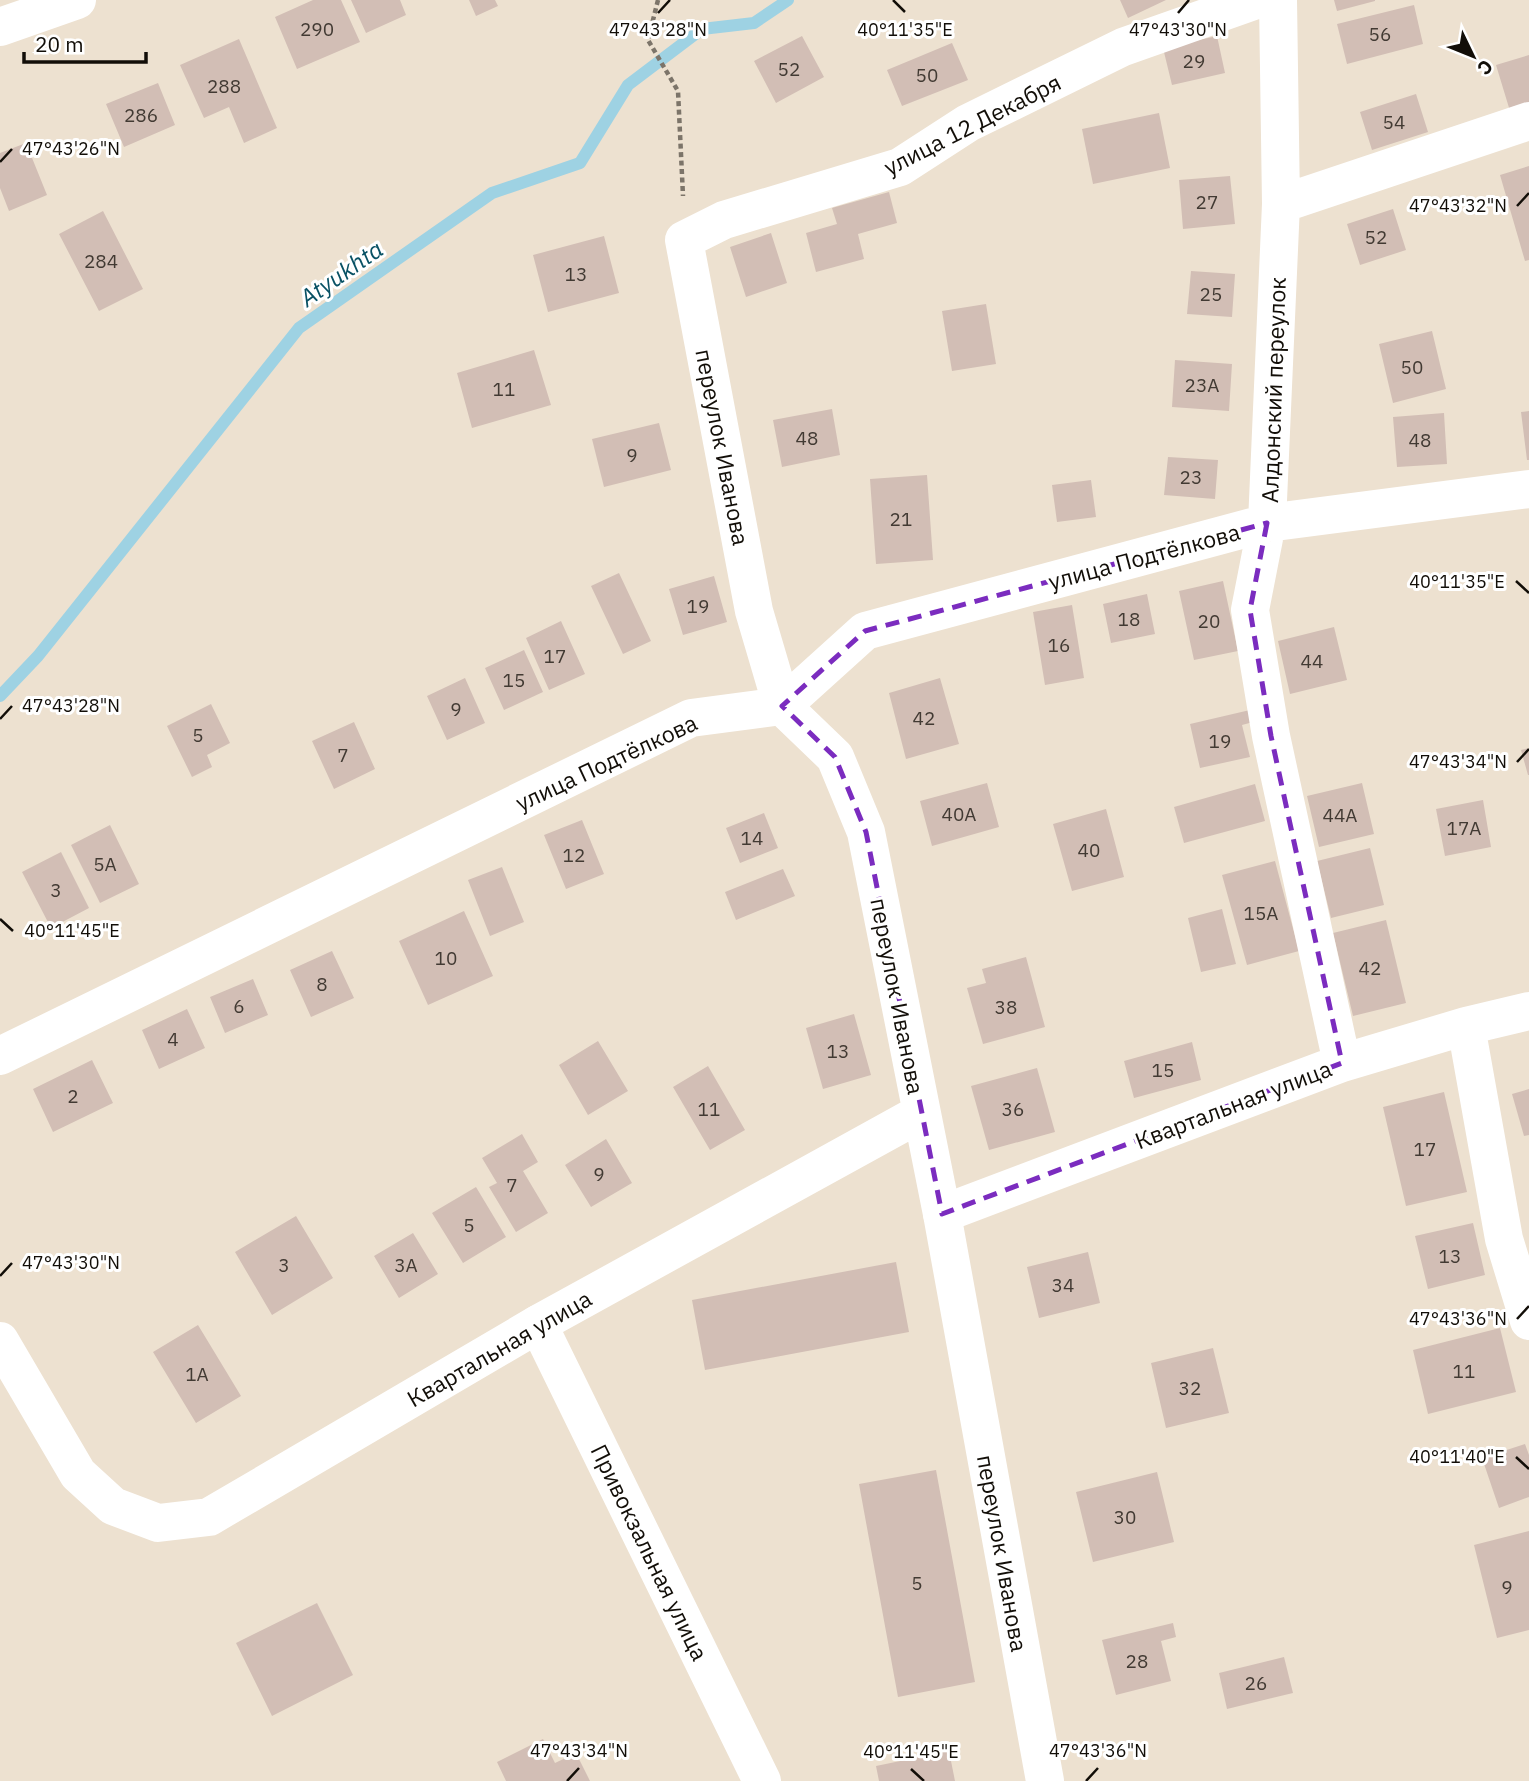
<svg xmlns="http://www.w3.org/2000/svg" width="1529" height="1781" font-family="'IBM Plex Sans',sans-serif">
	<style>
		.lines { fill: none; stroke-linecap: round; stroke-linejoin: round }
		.stream { stroke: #9ed2e3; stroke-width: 12 }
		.building { fill: #d2beb5 }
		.path { stroke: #7c7469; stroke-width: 4.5; stroke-dasharray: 5 3.5; stroke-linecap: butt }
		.minor { stroke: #fff; stroke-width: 38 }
		.major { stroke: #fff; stroke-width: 38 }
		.marked { fill: none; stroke: #7b2cbf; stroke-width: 5; stroke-dasharray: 14 9; stroke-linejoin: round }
		.ticks { fill: none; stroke: #120e08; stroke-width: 2.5 }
		.labels { text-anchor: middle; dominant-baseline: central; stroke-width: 6; stroke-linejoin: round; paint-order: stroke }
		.number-label { font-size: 19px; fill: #423a33 }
		.street-label { font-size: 23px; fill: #120e08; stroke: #fff }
		.water-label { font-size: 24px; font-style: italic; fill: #085164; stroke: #fff }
		.ticks-label { font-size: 18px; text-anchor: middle; fill: #120e08; stroke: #fff; stroke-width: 6; stroke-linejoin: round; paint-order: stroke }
	</style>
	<rect width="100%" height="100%" fill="#ede1d0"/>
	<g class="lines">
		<path class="stream" d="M0 696 38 656 299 328 492 193 580 163 628 85 702 29 754 23 788 0"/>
	</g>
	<path class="building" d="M313 0H341L360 42 297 69 275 17Z
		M351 0H400L406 15 366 33Z
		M469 0H495L498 6 476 16Z
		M1120 0H1166L1128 18Z
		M1334 0H1375V1L1337 11Z
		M1414 5 1423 44 1347 64 1337 24Z
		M802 36 824 77 776 103 754 61Z
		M1217 36 1225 73 1172 85 1163 48Z
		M239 39 277 128 244 143 229 107 204 118 180 65Z
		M952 43 968 80 902 106 887 70Z
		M1529 55V105L1510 111 1496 65Z
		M158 83 175 125 124 147 106 104Z
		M1416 94 1428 132 1372 150 1360 112Z
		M1159 113 1170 168 1093 184 1082 129Z
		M26 143 47 195 9 211 0 188V153Z
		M1529 166V260L1525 261 1500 175Z
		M1230 176 1235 224 1183 229 1179 180Z
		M889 192 897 223 858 234 864 259 816 272 806 233 837 224 832 208Z
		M1393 209 1406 250 1360 265 1347 224Z
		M103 211 143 289 99 311 59 234Z
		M771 233 787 283 746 297 730 247Z
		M604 236 619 293 548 312 533 255Z
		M1191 271 1235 274 1232 317 1187 314Z
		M986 304 996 364 952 371 942 311Z
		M1432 331 1446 389 1393 403 1379 344Z
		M534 350 551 405 472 428 457 373Z
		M1175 360 1232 364 1229 411 1172 407Z
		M832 409 840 455 782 467 773 420Z
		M1529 411V460H1527L1521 412Z
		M1444 413 1447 464 1397 467 1393 417Z
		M659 423 671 470 604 487 592 439Z
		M1168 457 1218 460 1215 499 1164 495Z
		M927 475 933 560 876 564 870 479Z
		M1091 480 1096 517 1057 522 1052 485Z
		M619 573 651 641 623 654 591 586Z
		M714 576 727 622 683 635 669 589Z
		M1223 581 1238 651 1194 660 1179 591Z
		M1147 594 1155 634 1111 643 1103 604Z
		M1072 605 1084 678 1045 685 1033 612Z
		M561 621 585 674 549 690 526 638Z
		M1334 627 1347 680 1290 694 1278 641Z
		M524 650 543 692 504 710 485 668Z
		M465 678 485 723 447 740 427 696Z
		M940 678 959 744 906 759 889 693Z
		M211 704 230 743 207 755 212 767 192 777 167 726Z
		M1250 710 1253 722 1242 725 1250 757 1200 768 1190 724Z
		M354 722 375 769 334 789 312 741Z
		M1529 748V775H1528L1521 750Z
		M987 783 999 827 932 846 920 801Z
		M1362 783 1374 834 1319 847 1307 796Z
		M1255 784 1265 821 1184 843 1174 807Z
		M1483 800 1491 847 1445 856 1436 809Z
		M1106 809 1124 877 1072 891 1053 824Z
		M764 813 778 848 740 863 726 828Z
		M582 820 604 874 566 889 544 835Z
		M110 825 139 884 100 903 71 845Z
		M1370 848 1384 905 1331 918 1317 861Z
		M61 852 89 908 51 928 22 872Z
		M1275 861 1299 951 1247 965 1222 875Z
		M502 867 524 922 490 936 468 880Z
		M783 869 795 896 736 920 725 892Z
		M1222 909 1236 964 1201 972 1188 918Z
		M464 911 493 976 428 1005 399 941Z
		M1386 920 1406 1003 1353 1016 1333 933Z
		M332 951 354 998 311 1017 290 970Z
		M1026 957 1045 1027 983 1044 967 988 986 983 982 969Z
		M253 979 268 1015 225 1033 210 997Z
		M187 1009 205 1048 159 1069 142 1030Z
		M854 1014 871 1075 823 1089 806 1028Z
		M598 1041 628 1091 588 1115 559 1065Z
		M1192 1042 1201 1080 1134 1098 1124 1061Z
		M92 1060 113 1103 53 1132 33 1089Z
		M708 1066 745 1130 710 1150 673 1087Z
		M1037 1068 1055 1132 989 1150 971 1086Z
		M1529 1089V1135L1524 1136 1512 1094Z
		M1444 1092 1467 1192 1406 1206 1383 1107Z
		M522 1134 538 1162 523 1171 548 1213 516 1232 489 1187 497 1183 482 1158Z
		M606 1139 632 1183 591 1207 565 1165Z
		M476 1187 506 1237 463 1263 432 1213Z
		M296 1216 333 1278 272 1315 235 1252Z
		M1473 1223 1485 1275 1428 1289 1415 1236Z
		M413 1233 438 1274 399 1298 374 1256Z
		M1088 1252 1100 1303 1039 1318 1027 1267Z
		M896 1262 909 1332 705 1370 692 1300Z
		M198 1325 241 1396 196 1423 153 1352Z
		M1500 1328 1516 1392 1428 1414 1413 1350Z
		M1213 1348 1229 1413 1166 1428 1151 1363Z
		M1525 1444 1529 1455V1497L1499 1508 1482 1458Z
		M936 1470 975 1682 898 1697 859 1484Z
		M1157 1472 1174 1542 1093 1562 1076 1492Z
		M1529 1531V1630L1497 1638 1474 1545Z
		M317 1603 353 1675 272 1716 236 1643Z
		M1173 1623 1176 1637 1161 1641 1171 1681 1116 1695 1102 1640Z
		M1284 1657 1293 1693 1227 1709 1219 1673Z
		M543 1739 555 1763 576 1753 590 1781H506L497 1762Z
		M949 1751 955 1781H879L876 1766Z"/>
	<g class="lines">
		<path class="path" d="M658 0 648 40 678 91 683 196"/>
		<path class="minor" d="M1256 0 1123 47 968 123 900 167 724 220 684 240 754 611 782 706 865 631 1267 523 1529 489
			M1278 0 1281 204 1267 523 1250 610 1271 736 1342 1063
			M0 27 77 0
			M1281 204 1529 121
			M1466 1026 1504 1239 1529 1321
			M942 1214 1342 1063 1466 1026 1529 1011
			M538 1324 762 1781"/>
		<path class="major" d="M0 1056 691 718 782 706 835 757 866 832 942 1214 1045 1781
			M0 1341 78 1474 113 1506 158 1523 209 1517 538 1324 921 1113"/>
	</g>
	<path class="marked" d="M1267 523 1250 610 1271 736 1342 1063 942 1214 866 832 835 757 782 706 865 631Z"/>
	<path class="ticks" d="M893 0 905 12M658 13 670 0M1178 13 1189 0M0 162 12 149M1517 206 1529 193M1516 581 1529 593M0 719 12 706M1517 762 1529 749M0 919 13 931M0 1276 12 1263M1517 1319 1529 1306M1516 1457 1529 1469M911 1769 924 1781M567 1781 579 1768M1086 1781 1098 1768"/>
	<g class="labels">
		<g class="number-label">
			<text x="317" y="29">290</text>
			<text x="1380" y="34">56</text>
			<text x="1194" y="61">29</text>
			<text x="789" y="69">52</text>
			<text x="927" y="75">50</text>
			<text x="224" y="86">288</text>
			<text x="141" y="115">286</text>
			<text x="1394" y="122">54</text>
			<text x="1207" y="202">27</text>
			<text x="1376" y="237">52</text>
			<text x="101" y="261">284</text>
			<text x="576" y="274">13</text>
			<text x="1211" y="294">25</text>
			<text x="1412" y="367">50</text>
			<text x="1202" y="385">23А</text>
			<text x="504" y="389">11</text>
			<text x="807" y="438">48</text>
			<text x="1420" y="440">48</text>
			<text x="632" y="455">9</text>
			<text x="1191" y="477">23</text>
			<text x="901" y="519">21</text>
			<text x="698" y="606">19</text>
			<text x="1129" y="619">18</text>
			<text x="1209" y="621">20</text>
			<text x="1059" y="645">16</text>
			<text x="555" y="656">17</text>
			<text x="1312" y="661">44</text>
			<text x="514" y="680">15</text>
			<text x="456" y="709">9</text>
			<text x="924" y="718">42</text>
			<text x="198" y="735">5</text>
			<text x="1220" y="741">19</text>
			<text x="343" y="755">7</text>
			<text x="959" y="814">40А</text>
			<text x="1340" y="815">44А</text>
			<text x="1464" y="828">17А</text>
			<text x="752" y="838">14</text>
			<text x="1089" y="850">40</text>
			<text x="574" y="855">12</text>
			<text x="105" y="864">5А</text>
			<text x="56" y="890">3</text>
			<text x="1261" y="913">15А</text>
			<text x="446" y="958">10</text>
			<text x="1370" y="968">42</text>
			<text x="322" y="984">8</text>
			<text x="239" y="1006">6</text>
			<text x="1006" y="1007">38</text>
			<text x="173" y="1039">4</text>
			<text x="838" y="1051">13</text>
			<text x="1163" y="1070">15</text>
			<text x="73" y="1096">2</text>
			<text x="709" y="1109">11</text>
			<text x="1013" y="1109">36</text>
			<text x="1425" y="1149">17</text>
			<text x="599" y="1174">9</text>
			<text x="512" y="1185">7</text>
			<text x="469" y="1225">5</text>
			<text x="1450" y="1256">13</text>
			<text x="284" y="1265">3</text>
			<text x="406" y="1265">3А</text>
			<text x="1063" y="1285">34</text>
			<text x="1464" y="1371">11</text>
			<text x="197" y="1374">1А</text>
			<text x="1190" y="1388">32</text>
			<text x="1125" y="1517">30</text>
			<text x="917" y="1583">5</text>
			<text x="1507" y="1587">9</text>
			<text x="1137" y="1661">28</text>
			<text x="1256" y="1683">26</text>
		</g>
		<g class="street-label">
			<text transform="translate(972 124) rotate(-27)">улица 12 Декабря</text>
			<text transform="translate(1273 390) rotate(-88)">Алдонский переулок</text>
			<text transform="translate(723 447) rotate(79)">переулок Иванова</text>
			<text transform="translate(1144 556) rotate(-15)">улица Подтёлкова</text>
			<text transform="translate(606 762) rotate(-25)">улица Подтёлкова</text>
			<text transform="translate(898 996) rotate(79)">переулок Иванова</text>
			<text transform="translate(1233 1104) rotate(-21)">Квартальная улица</text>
			<text transform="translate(499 1348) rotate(-30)">Квартальная улица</text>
			<text transform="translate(650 1552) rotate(64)">Привокзальная улица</text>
			<text transform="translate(1003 1553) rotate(80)">переулок Иванова</text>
		</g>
		<g class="water-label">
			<text transform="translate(341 273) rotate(-35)">Atyukhta</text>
		</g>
	</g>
	<g class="ticks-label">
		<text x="905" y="36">40°11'35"E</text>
		<text x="658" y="36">47°43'28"N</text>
		<text x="1178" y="36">47°43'30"N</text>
		<text x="71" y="155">47°43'26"N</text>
		<text x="1458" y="212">47°43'32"N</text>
		<text x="1457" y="588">40°11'35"E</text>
		<text x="71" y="712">47°43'28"N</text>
		<text x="1458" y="768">47°43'34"N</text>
		<text x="72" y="937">40°11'45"E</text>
		<text x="71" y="1269">47°43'30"N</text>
		<text x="1458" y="1325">47°43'36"N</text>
		<text x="1457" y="1463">40°11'40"E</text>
		<text x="579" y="1757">47°43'34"N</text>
		<text x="1098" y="1757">47°43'36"N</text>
		<text x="911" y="1758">40°11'45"E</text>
	</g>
	<g transform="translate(1473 56) rotate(133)" stroke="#ffffff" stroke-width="5" paint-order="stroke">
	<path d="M0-5L12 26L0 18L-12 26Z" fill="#120e08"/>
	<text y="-10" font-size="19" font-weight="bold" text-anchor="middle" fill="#120e08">С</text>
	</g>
	<path d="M24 52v10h122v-10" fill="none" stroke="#120e08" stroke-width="3.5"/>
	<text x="35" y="52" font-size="21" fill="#120e08" stroke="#ffffff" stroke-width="5" paint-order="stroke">20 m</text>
</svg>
